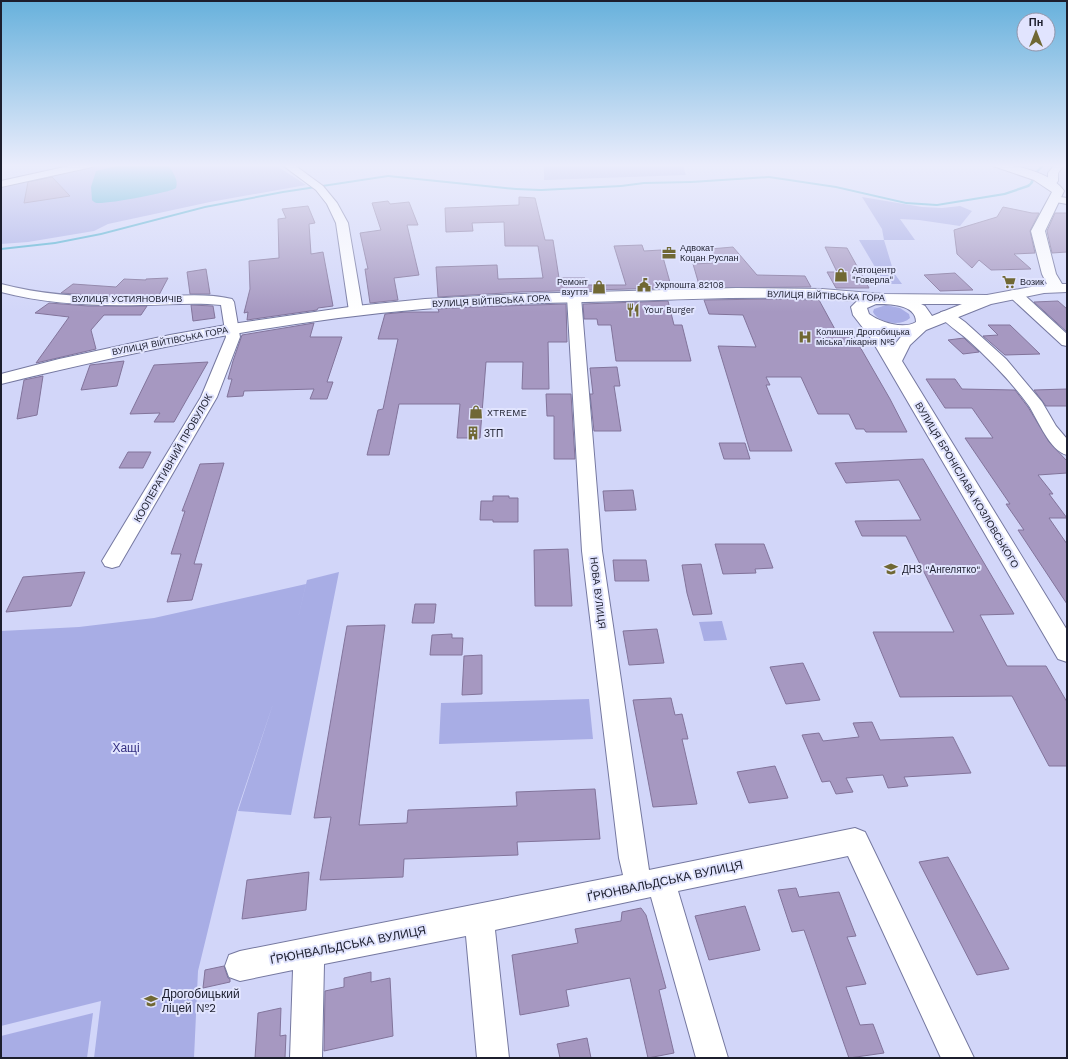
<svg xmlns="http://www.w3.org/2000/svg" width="1068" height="1059" font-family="'Work Sans',sans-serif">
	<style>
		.green { fill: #a8ade5 }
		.water { fill: #46adcb }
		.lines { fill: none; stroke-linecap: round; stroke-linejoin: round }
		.stream { fill: #46adcb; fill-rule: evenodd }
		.building { fill: #a698c1; stroke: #82749b }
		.minor-casing { stroke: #7578a0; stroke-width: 2 }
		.tertiary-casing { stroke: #7578a0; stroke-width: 2 }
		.minor { fill: #fff; fill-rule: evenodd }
		.tertiary { fill: #fff; fill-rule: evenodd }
		.labels { text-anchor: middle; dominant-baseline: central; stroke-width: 4; stroke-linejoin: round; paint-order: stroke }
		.far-poi-label { font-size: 9px; fill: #1c1e2d; stroke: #e1e4fe; text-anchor: start }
		.far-street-label { font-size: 9px; fill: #1c1e2d; stroke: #e1e4fe }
		.poi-label { font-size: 10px; fill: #1c1e2d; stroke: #e1e4fe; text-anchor: start }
		.street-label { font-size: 10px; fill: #1c1e2d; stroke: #e1e4fe }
		.near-park-label { font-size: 12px; fill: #332e80; stroke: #e1e4fe }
		.near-street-label { font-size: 12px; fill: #1c1e2d; stroke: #e1e4fe }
		.near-poi-label { font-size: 12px; fill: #1c1e2d; stroke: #e1e4fe; text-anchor: start }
	</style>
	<rect width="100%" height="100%" fill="#d2d6f9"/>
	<path class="green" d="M101 164H274L306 185 210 202 108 224 94 231 28 242 1 244V187L75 171Z
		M544 164H682L686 175 544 180Z
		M862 197 922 207 942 208 960 206 972 211 960 226 919 220 900 219 915 240H884L894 273 902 284H885L859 240H884L882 229Z
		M886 305 900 308 909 314 910 318C901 327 878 323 873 312L874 309Z
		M339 572 291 815 238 811 273 704 237 811 198 971 194 1058H94L101 1001 1 1026V631L79 627 154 618 306 584 295 631 307 580Z
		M722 621 727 640 704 641 699 622Z
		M589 699 593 739 439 744 441 703Z
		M93 1013 87 1058H1V1036Z"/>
	<path class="water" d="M125 164H168C172 172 179 179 176 188 169 193 107 204 97 203 94 202 94 202 92 200L91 187 96 171Z"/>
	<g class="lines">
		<path class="stream" d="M1043 164H1046L1036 174 1033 183 1029 187 1005 195 937 206 906 204 836 188 769 178 691 183 644 184 621 187 541 191 516 190 388 177 283 193 205 208 101 235 55 244 1 250V248L55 242 101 233 205 206 283 191 388 175 516 188 541 189 621 185 644 182 691 181 769 176 836 186 906 202 937 204 1004 193 1027 185 1030 183 1034 173Z"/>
	</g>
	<path class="building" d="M52 177 70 196 24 203 28 182Z
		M519 197 535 198 545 240H553L559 278H585L587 285H626L614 246 642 245 644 251 661 250 671 286H664V288L521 292 438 297 436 267 497 265 498 279 543 278 538 246H505L504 222 472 223 473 231 446 232 445 208 519 205Z
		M388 201 390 204 409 202 418 225H407L419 275 394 278 398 300 370 303 365 269H368L360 233 381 230 372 203Z
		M308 206 315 223 309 224 311 254 323 252 333 306 318 308 317 310 247 320 248 312 244 313 250 289 249 261 279 258 278 219 286 218 282 209Z
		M1003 207 1032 213H1039L1030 231 1035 253 1014 254 1031 269 991 270 979 260 972 268 957 254 954 230 997 217Z
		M1055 213H1067V252L1052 253 1047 231Z
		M733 247 757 275 805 276 811 287 700 288 693 264 714 263 713 261H720L710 249Z
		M825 247 847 248 869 288H836L827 272H837Z
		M206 269 210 294H190L187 272Z
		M955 273 973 290 940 291 924 275Z
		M168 278 159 295 105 296 61 293 73 284 116 287 124 279 146 280V279Z
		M769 299 819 300 837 333H852L890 399 907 432H866L864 429H856L849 414H818L801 377H766L770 385H766L792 451H750L718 346 756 347 743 315 709 314 704 300Z
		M668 301 674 325H682L691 361H616L611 325H598L597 319H584L583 304Z
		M1058 301 1067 309V332L1034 302Z
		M49 303 88 306H147L141 315H104L91 330 96 349 36 363 69 317 35 313Z
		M566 304 567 342H548L549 389H522L523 362H486L480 438H457L460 404H399L389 455H367L378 410 383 409 398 339H378L385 314 406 312H439L438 309 473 307Z
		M191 305 213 306 215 318 193 321Z
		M314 323 310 337H342L327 382H333L327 399H310L314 389 244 391 243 396 227 397 232 379H228L233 361 242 335Z
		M988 325H1010L1040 354 1005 355 983 336 998 335Z
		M964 338 966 340 979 352 963 354 948 340Z
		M124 361 117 386 81 390 90 365Z
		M208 362 174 422H154L160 413 130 414 154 365Z
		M617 367 620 386H614L621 431H594L590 394H593L590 368Z
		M43 376 37 415 17 419 24 380Z
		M926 379H955L962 389 1015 390 1028 407 1049 442 1067 461V473L1038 475 1053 494H1049L1067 518H1049L1067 544V604L1018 530H1024L1006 504H1010L965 438H993L972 408H945Z
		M1067 389V406H1046L1034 390Z
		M546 394H571L575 459H554V416H547Z
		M719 443H745L750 459H724Z
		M128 452H151L143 468H119Z
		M923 459 1014 614 980 615 1007 666H1046L1067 702V766H1049L1012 696 900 697 873 632H954L906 536H862L855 521 921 520 899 480 846 483 835 463Z
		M224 463 194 564H202L192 600 167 602 181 554H171L185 511H182L200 464Z
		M633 490 636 510 605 511 603 491Z
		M493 496H509V498H518V522H493V520H480L481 501H493Z
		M715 544H764L773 568 755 569 756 573 723 574Z
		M568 549 572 606H535L534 550Z
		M613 560H646L649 581H615Z
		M701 564 712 614 693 615 687 593 682 565Z
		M85 572 71 606 6 612 23 577Z
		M415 604H436L434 623H412Z
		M385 625 359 825 407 823 408 810 517 806 516 792 595 789 600 839 517 842 518 855 404 859 403 877 320 880 331 817 314 818 347 626Z
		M657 629 664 663 629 665 623 631Z
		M452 634V638H463L462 655H430L432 635Z
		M482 655V694L462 695 464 656Z
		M803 663 820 700 786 704 770 667Z
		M671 698 675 715 682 714 688 739H682L697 804 653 807 633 700Z
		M872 722 880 740 953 737 971 773 904 777 908 786 888 788 883 775 846 778 853 792 836 794 830 781 822 782 802 735 819 733 823 741 859 737 853 723Z
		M775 766 788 798 749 803 737 772Z
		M948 857 1009 969 977 975 919 862Z
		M309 872 306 910 242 919 247 880Z
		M796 888 799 897 839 892 856 936 847 937 866 984 846 987 860 1025 873 1024 884 1053 849 1058 804 930 792 932 778 890Z
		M745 906 760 950 709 960 695 916Z
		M641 908 646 915 666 988 659 990 674 1053 648 1058 630 978 566 990 569 1006 520 1015 512 955 578 943 575 929 621 921 622 912Z
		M224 966 228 978 230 979V982L203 988 205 970Z
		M371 972V982L390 978 393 1036 324 1051 325 991 344 987V978Z
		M281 1008 280 1036 286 1035 285 1058H255L258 1013Z
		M587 1038 591 1058H560L557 1044Z"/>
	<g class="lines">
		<g class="minor-casing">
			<path id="minor" d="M78 164H97L92 167 1 187V181Z
				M281 164H293L323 186 337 203 348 223 363 311 361 314H351L349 311 336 223 327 204 316 190Z
				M1055 164H1065L1058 173V181L1054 186H1046L1045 184 1048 180V173Z
				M1054 196 1067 198V204L1050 201 1049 199Z
				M1 284C47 296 93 298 140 297 170 297 202 292 232 299L234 302 240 337 217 397 119 566 112 568 105 566 102 561 201 397 226 337 221 305C194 302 168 305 141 305 94 306 47 304 1 292Z
				M1015 290 1020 291 1067 334V346L1062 345 1010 297 1008 294 1010 291Z
				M574 293 579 294 581 297 602 551 649 870 855 828 865 832 974 1058H941L848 856 678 891 728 1058H696L651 897 495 930 509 1058H477L466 936 324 964 322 1058H290L293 970 240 981 229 977 225 966 229 955 240 951 623 875 619 858 582 551 567 297 569 294Z
				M946 311 951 312 965 322 1006 359 1042 402 1056 426 1067 439V455C1050 451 1038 420 1029 406 1011 381 989 359 967 339 959 332 945 323 939 315L941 312Z"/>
		</g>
		<g class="tertiary-casing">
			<path id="tertiary" d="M991 164C1013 164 1051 172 1064 191L1045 231 1056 274 1062 284H1067V292L1044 293 991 304 926 330 910 345 902 361 1067 630V662L1058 659 884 361 870 337 853 315 851 307 857 301C779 295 701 299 623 301 556 303 490 303 423 309 280 321 140 350 1 384V374L59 359 170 335 232 324 356 306 425 299 521 294 736 288 822 289 883 294 987 295 1047 284 1042 274 1031 231 1052 192 1034 180 993 166ZM876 304C889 304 916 304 916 322 903 330 880 322 869 314L867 308ZM921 304H962L932 316 925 306ZM883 331 903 334 893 347Z"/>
		</g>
		<use href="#minor" class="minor"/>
		<use href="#tertiary" class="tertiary"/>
	</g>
	<linearGradient id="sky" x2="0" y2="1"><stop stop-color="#67b1dc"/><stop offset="0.53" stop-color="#ebedfc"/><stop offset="1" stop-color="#ebedfc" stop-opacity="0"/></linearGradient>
	<rect width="1068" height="312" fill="url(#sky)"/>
	<defs>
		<g id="office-bare" transform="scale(1.08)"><path d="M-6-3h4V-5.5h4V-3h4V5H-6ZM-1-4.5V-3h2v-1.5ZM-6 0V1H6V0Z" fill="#706834" stroke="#e1e4fe" stroke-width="2.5" paint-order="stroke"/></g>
		<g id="shop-bare" transform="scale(1.08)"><path d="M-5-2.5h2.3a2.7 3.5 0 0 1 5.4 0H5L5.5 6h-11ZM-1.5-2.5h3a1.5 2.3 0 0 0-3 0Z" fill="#706834" stroke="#e1e4fe" stroke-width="2.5" paint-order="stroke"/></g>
		<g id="supermarket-bare" transform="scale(1.08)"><path d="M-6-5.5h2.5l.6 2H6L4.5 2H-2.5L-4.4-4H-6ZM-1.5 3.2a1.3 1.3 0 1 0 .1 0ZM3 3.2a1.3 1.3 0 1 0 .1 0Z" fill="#706834" stroke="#e1e4fe" stroke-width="2.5" paint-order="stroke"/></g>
		<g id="civic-bare" transform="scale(1.08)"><path d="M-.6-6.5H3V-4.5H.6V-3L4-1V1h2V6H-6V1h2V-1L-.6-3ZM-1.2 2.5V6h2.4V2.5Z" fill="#706834" stroke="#e1e4fe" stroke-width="2.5" paint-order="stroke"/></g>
		<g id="restaurant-bare" transform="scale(1.08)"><path d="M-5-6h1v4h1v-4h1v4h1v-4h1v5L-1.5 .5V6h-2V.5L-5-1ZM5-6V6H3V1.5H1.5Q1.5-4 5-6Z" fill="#706834" stroke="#e1e4fe" stroke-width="2.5" paint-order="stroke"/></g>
		<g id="hospital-bare" transform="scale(1.08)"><path d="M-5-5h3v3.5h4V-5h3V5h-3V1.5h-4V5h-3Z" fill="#706834" stroke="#e1e4fe" stroke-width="2.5" paint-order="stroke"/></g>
		<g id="building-bare" transform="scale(1.08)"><path d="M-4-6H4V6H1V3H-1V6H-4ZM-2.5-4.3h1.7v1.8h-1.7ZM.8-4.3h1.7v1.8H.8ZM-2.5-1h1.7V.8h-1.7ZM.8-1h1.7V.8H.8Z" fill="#706834" stroke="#e1e4fe" stroke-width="2.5" paint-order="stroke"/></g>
		<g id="school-bare" transform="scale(1.08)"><path d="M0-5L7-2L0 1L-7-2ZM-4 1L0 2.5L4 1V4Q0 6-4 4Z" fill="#706834" stroke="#e1e4fe" stroke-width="2.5" paint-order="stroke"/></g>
	</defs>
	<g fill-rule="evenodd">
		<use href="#office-bare" x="669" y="253"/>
		<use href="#shop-bare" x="841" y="275"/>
		<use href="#supermarket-bare" x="1009" y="282"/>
		<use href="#civic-bare" x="644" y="285"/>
		<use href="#shop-bare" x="599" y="287"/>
		<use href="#restaurant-bare" x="633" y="310"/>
		<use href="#hospital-bare" x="805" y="337"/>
		<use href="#shop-bare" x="476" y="412"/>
		<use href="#building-bare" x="473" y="433"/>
		<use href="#school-bare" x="891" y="569"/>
		<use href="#school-bare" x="151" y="1001"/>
	</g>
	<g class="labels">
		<g class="far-poi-label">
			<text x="680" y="248">Адвокат<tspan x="680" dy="10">Коцан Руслан</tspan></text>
			<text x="852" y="270">Автоцентр<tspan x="852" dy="10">"Говерла"</tspan></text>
			<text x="588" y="282" text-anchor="end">Ремонт<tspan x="588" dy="10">взуття</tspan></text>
			<text x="1020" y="282">Возик</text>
			<text x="655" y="285">Укрпошта 82108</text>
			<text x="644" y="310">Your Burger</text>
			<text x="816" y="332">Колишня Дрогобицька<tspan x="816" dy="10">міська лікарня №5</tspan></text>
		</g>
		<g class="far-street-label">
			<text transform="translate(826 296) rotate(2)">ВУЛИЦЯ ВІЙТІВСЬКА ГОРА</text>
			<text x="127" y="299">ВУЛИЦЯ УСТИЯНОВИЧІВ</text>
			<text transform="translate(491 301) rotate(-3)">ВУЛИЦЯ ВІЙТІВСЬКА ГОРА</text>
			<text transform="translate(170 341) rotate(-11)">ВУЛИЦЯ ВІЙТІВСЬКА ГОРА</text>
		</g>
		<g class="poi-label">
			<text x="487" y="412">XTREME</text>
			<text x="484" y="433">ЗТП</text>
			<text x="902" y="569">ДНЗ "Ангелятко"</text>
		</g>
		<g class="street-label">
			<text transform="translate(173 458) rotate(-60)">КООПЕРАТИВНИЙ ПРОВУЛОК</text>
			<text transform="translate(967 485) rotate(59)">ВУЛИЦЯ БРОНІСЛАВА КОЗЛОВСЬКОГО</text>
			<text transform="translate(598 593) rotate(83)">НОВА ВУЛИЦЯ</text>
		</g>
		<g class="near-park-label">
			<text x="126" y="748">Хащі</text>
		</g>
		<g class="near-street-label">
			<text transform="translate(665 881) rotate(-12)">ҐРЮНВАЛЬДСЬКА ВУЛИЦЯ</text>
			<text transform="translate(348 945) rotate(-11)">ҐРЮНВАЛЬДСЬКА ВУЛИЦЯ</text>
		</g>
		<g class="near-poi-label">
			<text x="162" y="994">Дрогобицький<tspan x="162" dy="14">ліцей №2</tspan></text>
		</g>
	</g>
	<rect width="1068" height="1059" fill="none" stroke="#1c1e2d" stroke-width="4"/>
	<g transform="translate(1036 32)"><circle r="19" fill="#e1e4fe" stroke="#9295aa"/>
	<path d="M0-3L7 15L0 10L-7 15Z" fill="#706834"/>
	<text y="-6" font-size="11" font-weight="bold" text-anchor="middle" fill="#1c1e2d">Пн</text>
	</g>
</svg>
